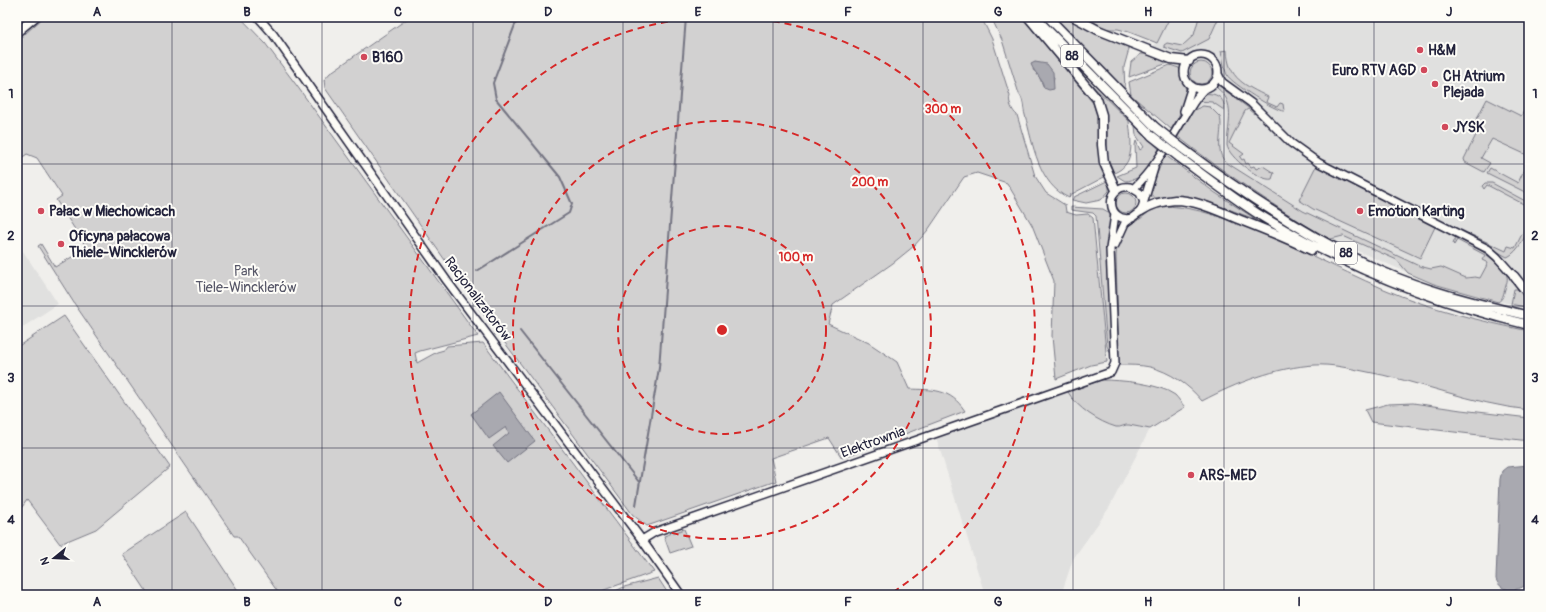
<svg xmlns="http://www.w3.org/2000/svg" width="1546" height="612" font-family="Pangolin,sans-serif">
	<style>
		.built { fill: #e0e0df }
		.green { fill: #d2d1d1; stroke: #7a7a86; fill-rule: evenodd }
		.water { fill: #a9a9b0; stroke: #737381 }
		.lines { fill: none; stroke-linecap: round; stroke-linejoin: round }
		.stream { stroke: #737381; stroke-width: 2 }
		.minor-casing { stroke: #22223b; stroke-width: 10 }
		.major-casing { stroke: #22223b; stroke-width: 11 }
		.minor { stroke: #fdfcf7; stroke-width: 7 }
		.major { stroke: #fdfcf7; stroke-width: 8 }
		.major-bridge-casing { stroke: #22223b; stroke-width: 11; stroke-linecap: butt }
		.major-bridge { stroke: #fdfcf7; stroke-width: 8 }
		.grid { fill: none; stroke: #22223b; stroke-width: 1; stroke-opacity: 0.55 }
		.ring { fill: none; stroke: #d62828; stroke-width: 2; stroke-dasharray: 7 5 }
		.poi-dot { fill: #d1495b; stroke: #fdfcf7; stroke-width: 1.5 }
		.labels { text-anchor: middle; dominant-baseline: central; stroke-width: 4; stroke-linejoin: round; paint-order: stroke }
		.shield { fill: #fdfcf7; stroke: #646373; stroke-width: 1 }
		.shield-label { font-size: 13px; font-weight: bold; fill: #22223b }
		.poi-label { font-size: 14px; font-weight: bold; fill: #22223b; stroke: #fdfcf7; text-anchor: start }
		.park-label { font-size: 14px; fill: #575768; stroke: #fdfcf7 }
		.street-label { font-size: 14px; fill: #22223b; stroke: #fdfcf7 }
		.centre { fill: #d62828; stroke: #fdfcf7; stroke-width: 2 }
		.ring-label { font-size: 12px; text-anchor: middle; font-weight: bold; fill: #d62828; stroke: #fdfcf7; stroke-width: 4; stroke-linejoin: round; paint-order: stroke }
		.neatline { fill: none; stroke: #22223b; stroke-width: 1.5 }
		.grid-label { font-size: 13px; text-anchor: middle; font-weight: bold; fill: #22223b }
	</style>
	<rect width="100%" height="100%" fill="#f0efec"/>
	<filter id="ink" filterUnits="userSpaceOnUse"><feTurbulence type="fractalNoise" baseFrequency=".025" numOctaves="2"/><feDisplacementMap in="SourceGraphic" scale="8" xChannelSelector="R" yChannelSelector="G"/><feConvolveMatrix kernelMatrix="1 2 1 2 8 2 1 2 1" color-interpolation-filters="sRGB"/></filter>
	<g filter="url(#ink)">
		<path class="built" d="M1170 17H1529V309L1434 284 1323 236 1187 143 1168 128 1178 111 1176 66 1149 56Z
			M17 242 58 304 17 331Z
			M1068 392 1072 400 1118 427 1129 425 1150 429 1109 508 1073 559 1061 595H985L936 437Z"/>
		<path class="green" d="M44 17H240L265 43 297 86 478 336 420 351 415 353 417 363 437 352 444 350 447 346 483 343 654 572 604 590 597 595H280L238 536H234L74 303 38 246 41 244 55 267 87 248 56 200 62 196 37 158 27 154 17 161V41Z
			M410 17H981L992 39 1010 96C1008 102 1012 111 1017 115L1035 176 1046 193 1065 205 1066 212 1076 215 1088 214 1093 218 1107 362 1091 365 1056 379 1052 336 1054 281 1032 225 1007 183 977 173 964 177 928 230 914 246 893 263 833 305 828 324 869 343 897 362 909 389C933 390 950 388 965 411L842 458 829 438 771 458 776 481 647 526 633 515 470 296 325 88 324 80 330 73Z
			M991 17H1022L1093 103 1098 117 1106 176 1070 195 1069 198C1038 184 1033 144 1025 115 1023 108 1024 100 1019 94L1002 40ZM1035 62 1054 77 1053 83 1044 88 1038 74 1033 70Z
			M1054 17H1070L1095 32 1128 47 1129 49 1124 67 1125 89Z
			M1085 17H1170L1157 43 1129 32 1118 29H1107Z
			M1199 17H1219L1209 39 1182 53 1164 47V45L1167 43 1182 46 1194 35Z
			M1227 50C1228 79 1245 85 1268 97L1266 102 1277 107 1280 103 1283 104 1284 111C1277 112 1231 83 1227 75 1224 68 1223 59 1221 51Z
			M1141 54H1146L1168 63 1129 77 1131 62Z
			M1190 73a11 11 0 1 1 22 0a11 11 0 1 1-22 0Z
			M1170 65 1179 68 1187 93 1178 118 1171 129 1131 95 1129 82Z
			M1084 77 1129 121C1131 141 1136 164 1114 173L1107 156V126L1104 108Z
			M1218 85 1255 113 1254 114 1248 109 1245 111 1229 143 1244 154 1240 157 1242 160 1244 159 1246 164 1248 163 1251 167 1254 166 1256 169 1263 166 1274 173 1272 179C1261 182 1228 157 1227 145 1228 123 1236 102 1217 88Z
			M1204 94C1215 92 1226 98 1224 110L1212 102 1198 101Z
			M1487 99 1521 116 1524 111 1529 110V156L1492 139 1481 158 1490 163 1484 172 1465 162 1464 159 1481 125 1475 122Z
			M1203 106 1210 107 1220 117C1224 131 1213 152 1227 163L1303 211 1402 258 1419 266 1431 269 1441 267 1466 278 1475 277 1480 278 1488 263 1482 260 1485 255 1457 240 1454 245 1453 244 1455 239C1468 238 1500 263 1506 274 1509 279 1506 284 1505 289 1503 295 1503 299 1498 302L1434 284 1408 273 1397 260 1343 236 1331 239 1323 236C1273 205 1223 172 1177 136L1192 111Z
			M1135 126 1159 149C1150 164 1145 180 1125 181L1117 176 1136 168 1135 145 1136 141 1140 150 1144 147 1136 135Z
			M1165 155 1214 192 1257 220C1233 211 1206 199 1180 196 1169 195 1156 204 1149 192Z
			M1529 159V194L1487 173 1490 168 1518 183Z
			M1316 166 1435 227 1420 258 1313 209 1299 200Z
			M1109 180V191L1101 200 1086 203 1072 200 1074 197Z
			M1485 183H1492L1529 203V207L1487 185 1484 189 1482 186Z
			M1116 203a10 10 0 1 1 20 0a10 10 0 1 1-20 0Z
			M1161 206C1189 206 1212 214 1237 223 1288 242 1335 268 1384 289 1430 309 1480 321 1529 331V410C1472 404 1419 381 1363 371 1347 368 1331 364 1315 365 1277 367 1236 383 1202 401 1189 385 1170 372 1150 367 1141 365 1129 365 1119 365L1116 256C1117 245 1118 231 1129 225 1133 223 1136 221 1140 219 1148 213 1151 209 1161 206Z
			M1071 207 1103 209 1108 212 1112 219 1107 252 1111 354 1107 346 1096 216 1093 213 1071 210Z
			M1526 218 1529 221C1529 232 1518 253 1507 257L1462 232 1461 230 1506 251 1508 246 1515 248 1527 224 1524 221Z
			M1514 289H1517L1529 301V308L1511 304Z
			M64 316 170 467 96 529 60 544 27 500 17 514V347Z
			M1101 380C1121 380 1158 383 1175 395 1178 398 1182 404 1185 407L1150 429C1143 428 1136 426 1129 425 1125 424 1121 428 1116 427 1099 422 1077 408 1068 392Z
			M1413 403 1461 410 1529 418V441L1371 422 1365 410 1388 404Z
			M186 512 241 595H149L122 554Z
			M684 529 691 546 670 553 664 536Z
			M658 578 669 595H607L624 587Z"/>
		<path class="water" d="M1035 62 1047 64 1053 72 1054 89 1049 90 1044 88C1042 77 1034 73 1031 64Z
			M499 392 535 441 507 463 493 446 509 433 506 427 489 439 471 414Z
			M1529 465V582C1520 592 1501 594 1496 579L1500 479 1502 471 1507 467Z"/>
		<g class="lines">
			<path class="stream" d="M477 271 569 213 572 204 560 177 496 99 493 83 518 17
				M520 331 639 482
				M636 505 659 368 686 17"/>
			<g class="minor-casing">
				<path id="minor" d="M258 17 273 34 447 281 642 540 681 595
					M1184 72a17 17 0 1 1 34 0a17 17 0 1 1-34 0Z
					M1218 74 1222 82 1251 103 1291 143 1319 163 1488 249 1497 257 1514 276
					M1184 111 1192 86
					M1134 188C1157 166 1171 138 1188 111 1193 103 1197 96 1204 89
					M1132 218C1106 224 1104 184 1130 187L1140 193 1143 200
					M1115 245 1125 223 1141 211 1154 168
					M642 540 655 532 1111 372 1115 363 1110 249 1115 214"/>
			</g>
			<g class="major-casing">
				<path id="major" d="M1028 17 1097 99 1102 115V145L1104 163 1116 190
					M1035 17 1152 136
					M1048 17 1155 127
					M1074 17 1098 30 1171 59 1189 61
					M17 32 35 17
					M1183 149C1246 196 1310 238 1381 271 1428 292 1479 304 1529 316
					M1179 157C1206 177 1234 199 1263 217 1347 268 1433 302 1529 325
					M1141 211C1151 204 1163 201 1175 200 1198 200 1222 213 1243 221 1266 230 1289 239 1311 250
					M1514 276 1529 295"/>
			</g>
			<use href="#minor" class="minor"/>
			<use href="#major" class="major"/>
			<g class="major-bridge-casing">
				<path id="major-bridge" d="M1155 127 1183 149
					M1152 136 1179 157"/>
			</g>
			<use href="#major-bridge" class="major-bridge"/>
		</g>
	</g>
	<path class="grid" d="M172 17V595M322 17V595M473 17V595M623 17V595M773 17V595M923 17V595M1073 17V595M1224 17V595M1374 17V595M17 164H1529M17 306H1529M17 448H1529"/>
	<g class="ring">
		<circle cx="722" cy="330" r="104"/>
		<circle cx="722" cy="330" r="209"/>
		<path d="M554 594A313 313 0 0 1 719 17M725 17A313 313 0 0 1 890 594"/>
	</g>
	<g class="poi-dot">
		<circle cx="1420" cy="50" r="4"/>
		<circle cx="364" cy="57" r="4"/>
		<circle cx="1424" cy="70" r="4"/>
		<circle cx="1435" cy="84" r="4"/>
		<circle cx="1445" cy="127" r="4"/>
		<circle cx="41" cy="211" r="4"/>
		<circle cx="1360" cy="211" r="4"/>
		<circle cx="61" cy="244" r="4"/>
		<circle cx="1191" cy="475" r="4"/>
	</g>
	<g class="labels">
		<g class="shield">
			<rect x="1061" y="45" width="22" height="22" rx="3"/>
			<rect x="1335" y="242" width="22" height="22" rx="3"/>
		</g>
		<g class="shield-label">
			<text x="1072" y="56">88</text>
			<text x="1346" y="253">88</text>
		</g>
		<g class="poi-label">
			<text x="1428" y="50">H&amp;M</text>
			<text x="372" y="57">B160</text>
			<text x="1416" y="70" text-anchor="end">Euro RTV AGD</text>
			<text x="1443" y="76">CH Atrium<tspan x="1443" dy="16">Plejada</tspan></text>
			<text x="1453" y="127">JYSK</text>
			<text x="49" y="211">Pałac w Miechowicach</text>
			<text x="1368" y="211">Emotion Karting</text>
			<text x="69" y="236">Oficyna pałacowa<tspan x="69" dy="16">Thiele-Wincklerów</tspan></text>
			<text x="1199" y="475">ARS-MED</text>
		</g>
		<g class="park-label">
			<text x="246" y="271">Park<tspan x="246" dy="16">Tiele-Wincklerów</tspan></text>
		</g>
		<g class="street-label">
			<text transform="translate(478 299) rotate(53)">Racjonalizatorów</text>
			<text transform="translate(873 442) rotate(-20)">Elektrownia</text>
		</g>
	</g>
	<circle cx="722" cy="330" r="6" class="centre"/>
	<g class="ring-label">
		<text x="943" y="113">300 m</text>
		<text x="870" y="186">200 m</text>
		<text x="796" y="261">100 m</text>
	</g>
	<rect width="1546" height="612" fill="none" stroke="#fdfcf7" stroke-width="44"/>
	<g transform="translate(54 558) rotate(252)" stroke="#fdfcf7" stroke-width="3" paint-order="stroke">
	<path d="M0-3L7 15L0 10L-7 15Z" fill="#22223b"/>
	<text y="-6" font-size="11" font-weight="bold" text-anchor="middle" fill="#22223b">N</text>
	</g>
	<rect x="22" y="22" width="1502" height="568" class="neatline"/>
	<g class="grid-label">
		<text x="97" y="16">A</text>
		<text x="247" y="16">B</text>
		<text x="398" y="16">C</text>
		<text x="548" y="16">D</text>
		<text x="698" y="16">E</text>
		<text x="848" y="16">F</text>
		<text x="998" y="16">G</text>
		<text x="1148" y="16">H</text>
		<text x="1299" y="16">I</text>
		<text x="1449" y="16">J</text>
		<text x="11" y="98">1</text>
		<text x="1535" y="98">1</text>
		<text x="11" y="240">2</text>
		<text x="1535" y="240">2</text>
		<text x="11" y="382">3</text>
		<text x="1535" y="382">3</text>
		<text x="11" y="524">4</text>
		<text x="1535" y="524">4</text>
		<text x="97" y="606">A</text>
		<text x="247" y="606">B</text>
		<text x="398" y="606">C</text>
		<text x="548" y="606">D</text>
		<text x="698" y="606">E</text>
		<text x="848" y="606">F</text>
		<text x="998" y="606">G</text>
		<text x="1148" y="606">H</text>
		<text x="1299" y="606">I</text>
		<text x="1449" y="606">J</text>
	</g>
</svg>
